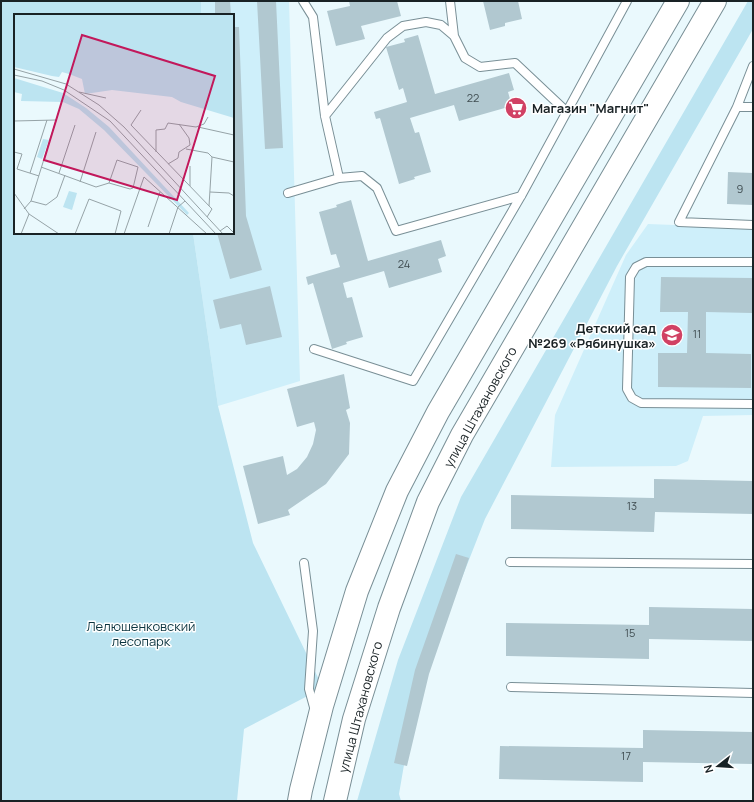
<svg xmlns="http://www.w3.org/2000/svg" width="754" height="802" font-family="Manrope,sans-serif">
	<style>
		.built { fill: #ceeffa }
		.green { fill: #bce4f1 }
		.building { fill: #b1c8d0 }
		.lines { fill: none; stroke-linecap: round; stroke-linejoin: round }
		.service-casing { stroke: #798f96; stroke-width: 10 }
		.primary-casing { stroke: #798f96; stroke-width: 24 }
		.service { stroke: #fff; stroke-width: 8 }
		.primary { stroke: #fff; stroke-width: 22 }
		.labels { text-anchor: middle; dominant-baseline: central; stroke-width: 3; stroke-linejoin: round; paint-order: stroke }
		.number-label { font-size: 11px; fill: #3f4c50 }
		.poi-label { font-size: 13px; font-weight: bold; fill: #192225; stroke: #fff; text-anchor: start }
		.street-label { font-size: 13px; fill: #192225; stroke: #fff }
		.park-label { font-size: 13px; fill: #0b343f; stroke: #fff }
		.inset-road { fill: none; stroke: #96a3a7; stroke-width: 1 }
		.view { fill: #c2185b; fill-opacity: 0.15; stroke: #c2185b; stroke-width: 2 }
		.inset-edge { fill: none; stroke: #192225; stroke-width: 2 }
	</style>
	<rect width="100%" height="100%" fill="#eaf9fd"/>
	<path class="built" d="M201 1H289L300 381 218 406 193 233H233V15H201Z
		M648 224 753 228V415L703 416 688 461 676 466 551 467 555 415 626 255Z"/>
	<path class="green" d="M1 1H201V15H15V233H193L218 406 253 543 323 688 244 729 237 801H1Z
		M748 1H753V29L617 266 485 519 416 695 399 794 401 801H357L398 660 461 497Z"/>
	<path class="building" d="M215 1H230L231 15H215Z
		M257 1H276L283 148 265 149Z
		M349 1H397L401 16 361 26 365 39 336 46 327 11 350 6Z
		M483 1H518L522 19 505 23V26L490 30Z
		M233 27H239L246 216 262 270 230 279 217 233H233Z
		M418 35 435 94 509 73 514 90 508 92 512 106 459 121 454 105 410 118 415 133 419 132 431 172 414 177 415 179 399 184 380 118 376 119 374 112 407 102 403 88 399 90 386 47 405 42 404 39Z
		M728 172 753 173V205L727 204Z
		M351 200 368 261 441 240 446 256 438 259 442 272 389 288 384 271 343 283 347 298 352 297 363 337 346 342 347 344 332 349 313 283 308 285 306 277 340 267 336 254 331 255 319 212 337 207 336 205Z
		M661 277 752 278V313L706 312V353L751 354V388L658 387V353H687L688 312H660Z
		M270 286 282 337 246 345 241 324 220 329 213 300Z
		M344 374 350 408 346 410 350 423 349 454 326 484 288 510 290 515 258 524 243 466 283 456 287 475 297 469 307 457 313 444 316 430 314 422 297 427 287 389Z
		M654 479 753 481V514L655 512 654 532 511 529V495L654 498Z
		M456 554 469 558 429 674 407 766 394 763 415 670Z
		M649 607 753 609V641L649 639V659L506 656V623L649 625Z
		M643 730 753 732V764L643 762V782L499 779 500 746 643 748Z"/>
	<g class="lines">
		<g class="service-casing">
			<path id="service" d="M303 1 313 17 325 116 339 178 362 176 377 188 396 231 521 196
				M450 1 454 36
				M753 66 737 107 679 222 753 225
				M737 107H753
				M325 116 387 38 403 26 426 22 441 25 454 36 465 58 480 67 515 63 567 112
				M288 193 339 178
				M753 262H646L636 267 630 277 627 389 632 398 641 403 753 404
				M314 349 413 381 521 196 627 1
				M510 562 753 564
				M304 563 313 631 309 689 315 711
				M511 687 753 693"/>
		</g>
		<g class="primary-casing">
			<path id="primary" d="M299 801 301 790 322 706 357 591 397 491 438 412 678 1
				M335 801 354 719 389 608 428 502 462 435 715 1"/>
		</g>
		<use href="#service" class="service"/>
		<use href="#primary" class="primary"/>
	</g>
	<defs>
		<g id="supermarket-disc" transform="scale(1.15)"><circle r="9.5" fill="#d14164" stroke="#fff"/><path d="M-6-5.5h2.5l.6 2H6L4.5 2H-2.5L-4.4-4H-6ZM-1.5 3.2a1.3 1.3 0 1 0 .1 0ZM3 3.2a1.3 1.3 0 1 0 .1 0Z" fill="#fff"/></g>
		<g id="school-disc" transform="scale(1.15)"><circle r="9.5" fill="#d14164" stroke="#fff"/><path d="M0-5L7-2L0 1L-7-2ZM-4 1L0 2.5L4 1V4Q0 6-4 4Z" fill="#fff"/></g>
	</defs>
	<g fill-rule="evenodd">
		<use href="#supermarket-disc" x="516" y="108"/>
		<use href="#school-disc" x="672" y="335"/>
	</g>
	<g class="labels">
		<g class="number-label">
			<text x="473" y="97">22</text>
			<text x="740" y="188">9</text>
			<text x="404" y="263">24</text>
			<text x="697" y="333">11</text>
			<text x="632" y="505">13</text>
			<text x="630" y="632">15</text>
			<text x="626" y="755">17</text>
		</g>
		<g class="poi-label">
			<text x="532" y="108">Магазин "Магнит"</text>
			<text x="656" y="328" text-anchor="end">Детский сад<tspan x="656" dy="15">№269 «Рябинушка»</tspan></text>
		</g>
		<g class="street-label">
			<text transform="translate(480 407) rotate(-61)">улица Штахановского</text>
			<text transform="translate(360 707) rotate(-75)">улица Штахановского</text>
		</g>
		<g class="park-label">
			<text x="141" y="626">Лелюшенковский<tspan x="141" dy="15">лесопарк</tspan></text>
		</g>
	</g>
	<g transform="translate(14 14)">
		<rect width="220" height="220" fill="#eaf9fd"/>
		<path d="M0 0H220V104L167 88 158 83 98 76 71 80 68 65 55 60 48 58 45 63 38 62 0 53ZM0 64 49 79 72 94 95 113 175 199 173 201 90 116 65 95 49 88 7 87 8 80 0 78ZM29 125 35 126 28 145 23 143ZM55 177 63 179 58 196 49 193Z" fill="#bce4f1"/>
		<path class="inset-road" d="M0 55 52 70 85 91 110 113 209 220M0 61 28 67 50 76 96 107 202 220M65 78 92 84M127 96 117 111 198 195 193 203M0 107 42 106M184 113 220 121M172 135 194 139 198 143 195 192M0 138 8 140 3 155 25 162M142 138V116L151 115 154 109 182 113 190 110 194 103M198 143 220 148M154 150 164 144 165 138 176 131 175 124 165 110M27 153 82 173 95 169 116 175 119 174 124 153 103 146 95 169M16 159 33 106M45 159 61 111M66 168 82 118M176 172V152M196 178 215 179 220 182M0 179 15 200 45 220M17 187 32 191 43 183 51 161M10 195 17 187 43 103M134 213 146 178M206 217 213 212 220 219M7 220 15 200M61 220 75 185 107 197 101 220M110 220 130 163 193 220M155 220 164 193 171 187"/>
		<path class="view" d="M68 21 201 62 163 186 30 146Z"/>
		<rect width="220" height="220" class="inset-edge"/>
	</g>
	<rect width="754" height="802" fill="none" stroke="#192225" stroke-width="4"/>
	<g transform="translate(718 766) rotate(253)" stroke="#ffffff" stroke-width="3" paint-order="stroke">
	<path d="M0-3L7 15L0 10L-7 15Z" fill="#192225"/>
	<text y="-6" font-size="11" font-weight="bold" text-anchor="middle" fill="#192225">N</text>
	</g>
</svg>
